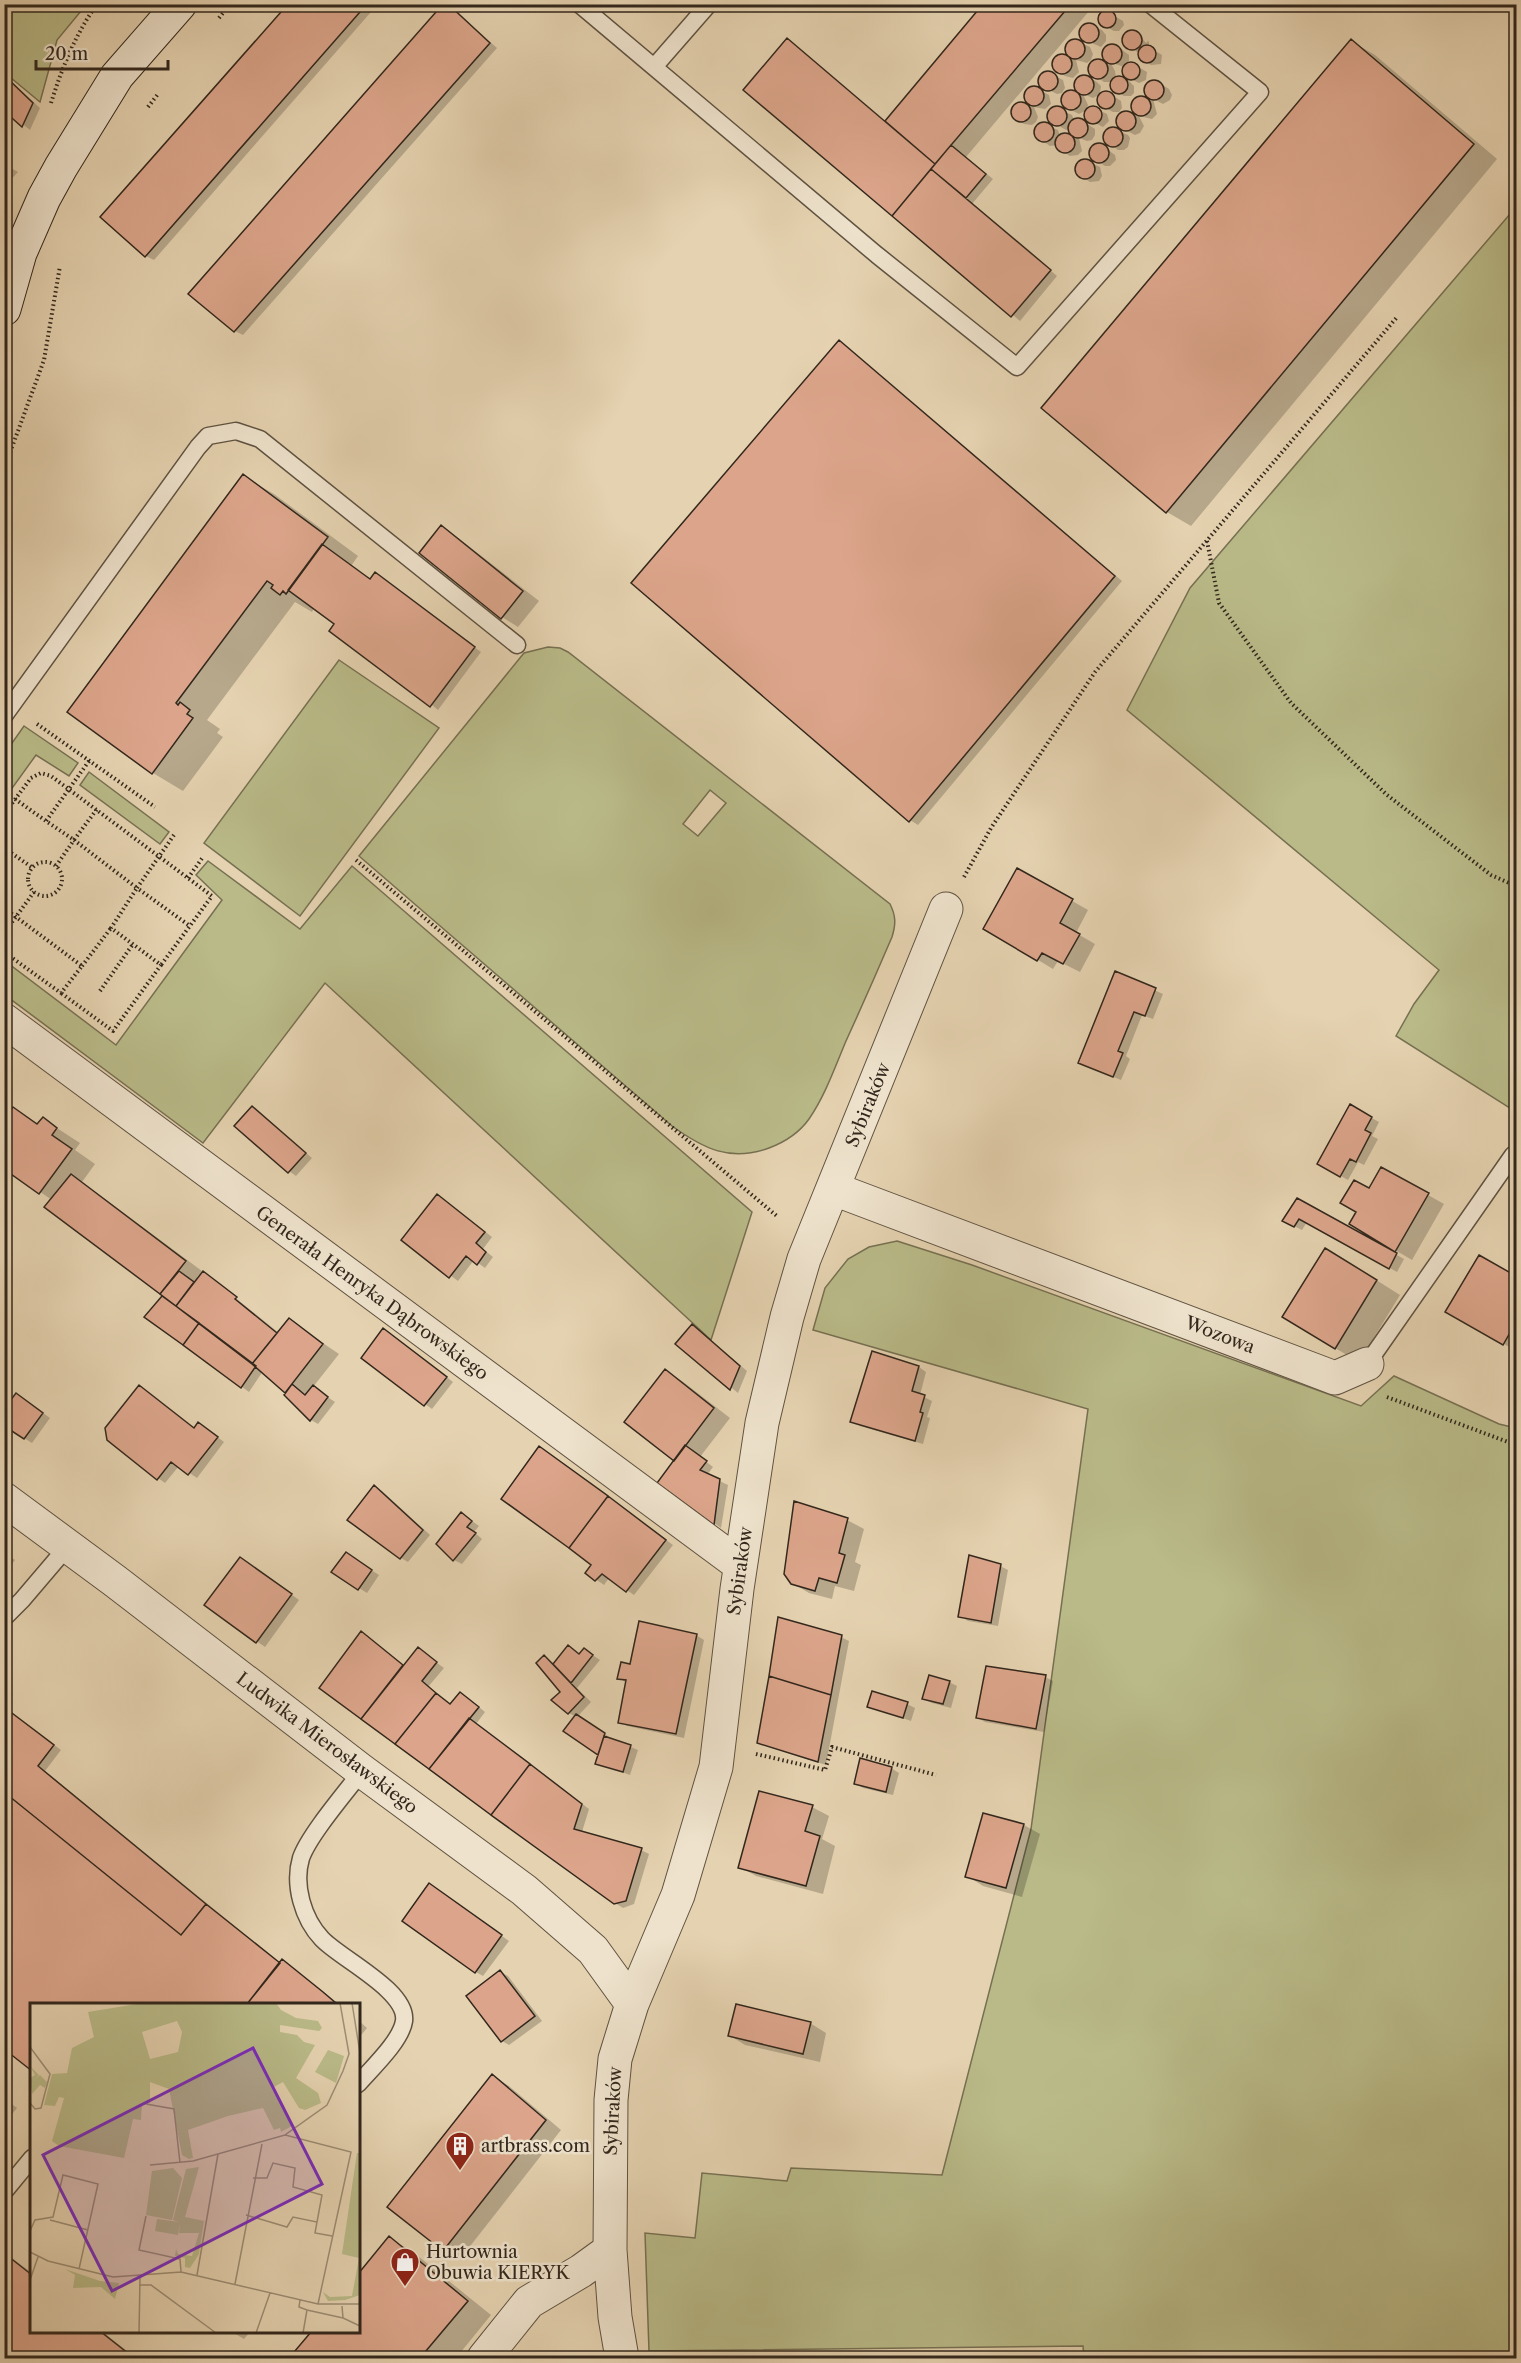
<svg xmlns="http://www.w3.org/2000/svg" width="1521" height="2363" font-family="'Libre Caslon Text',serif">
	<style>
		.green { fill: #b9ba88; stroke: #767052; stroke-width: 1.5; fill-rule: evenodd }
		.shadow { fill: #0003 }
		.building { fill: #dca58b; stroke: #32271c; stroke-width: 1.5 }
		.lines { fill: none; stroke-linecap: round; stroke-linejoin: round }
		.lane-casing { stroke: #5f5241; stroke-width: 19 }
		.street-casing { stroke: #5f5241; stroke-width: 35 }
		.secondary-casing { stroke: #32271c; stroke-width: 35 }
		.path { stroke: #32271c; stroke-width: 4; stroke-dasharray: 1.5 3; stroke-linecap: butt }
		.lane { stroke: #eee2cc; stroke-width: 16 }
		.street { stroke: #eee2cc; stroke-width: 33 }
		.secondary { stroke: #eee2cc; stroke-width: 33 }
		.labels { text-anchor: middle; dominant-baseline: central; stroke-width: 5; stroke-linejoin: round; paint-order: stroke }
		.street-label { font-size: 18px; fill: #32271c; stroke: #eee2cc }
		.poi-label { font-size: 18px; fill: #32271c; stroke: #eee2cc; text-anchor: start }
		.inset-road { fill: none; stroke: #9d8e75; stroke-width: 1.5 }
		.view { fill: #7b2cbf; fill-opacity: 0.15; stroke: #7b2cbf; stroke-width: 3 }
		.inset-edge { fill: none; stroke: #32271c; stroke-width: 3 }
	</style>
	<rect width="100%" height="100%" fill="#e5d2b0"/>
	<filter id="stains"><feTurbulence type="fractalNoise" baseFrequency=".00333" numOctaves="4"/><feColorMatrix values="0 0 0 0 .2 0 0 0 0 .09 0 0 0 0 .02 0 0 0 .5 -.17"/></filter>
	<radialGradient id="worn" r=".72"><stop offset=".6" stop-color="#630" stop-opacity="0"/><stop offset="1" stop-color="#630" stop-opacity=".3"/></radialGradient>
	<path class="green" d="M4 5H86L57 40 40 102 5 73Z
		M1516 207V1112L1396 1036 1414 1004 1439 970 1127 710 1190 588Z
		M548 647 560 648 568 652 890 904C896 916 896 924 892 937 877 972 862 1006 846 1041 835 1067 825 1096 809 1119 799 1133 785 1142 769 1148 730 1162 704 1149 672 1126L359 856 524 653ZM710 790 726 803 698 836 683 824Z
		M339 660 439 728 300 916 204 843Z
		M24 726 78 763 69 776 36 755 5 798V753Z
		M89 772 169 832 160 844 80 785Z
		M208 861 300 929 352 866 752 1212 711 1340 325 983 203 1143 5 995V961L116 1045 222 900 196 875Z
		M897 1241 972 1265 1361 1406 1394 1376 1499 1424 1516 1428V2358H1084L1083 2346 649 2351 645 2233 695 2238 702 2173 787 2181 791 2168 942 2175 1031 1829 1088 1409 813 1330 825 1288 848 1259 869 1247Z"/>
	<path class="shadow" d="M290 4H378L154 260 146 256Z
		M446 4 453 9 497 48 243 335 235 331 190 294Z
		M985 4H1095L966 157 993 179 972 204 1057 276 1020 321 745 90 787 40 886 122Z
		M1108 12 1123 21 1124 25 1119 31H1114L1101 24 1100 19 1101 14Z
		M1085 26H1093L1102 30 1106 35V41L1101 47 1087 41 1082 38 1081 30Z
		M1137 32 1146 43 1148 41 1144 36 1149 42V47L1162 55 1161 64 1151 65 1143 60 1139 53 1130 48 1124 42 1128 33Z
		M1077 41 1090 47 1093 54 1091 60 1087 63 1076 60 1079 72 1073 78 1065 76 1057 71 1054 61 1057 57H1069L1067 49 1072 42Z
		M1351 41 1375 55 1497 159 1191 526 1167 512Z
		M1111 45 1117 46 1129 55V61L1125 65 1132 63 1147 72 1146 80 1139 83 1126 77 1124 67 1110 62 1115 71 1116 78 1127 79 1134 86V93L1131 96H1124L1115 91 1112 87 1114 78 1110 82H1104L1091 73 1089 69 1094 62 1108 63 1104 56 1106 48Z
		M1047 72 1063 80 1065 88 1062 93 1057 94 1043 87 1040 83 1042 75Z
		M1080 77H1089L1097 82 1101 86 1100 94 1109 93 1121 101 1122 108 1119 112H1113L1100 105 1099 95 1093 98 1083 94 1088 105 1087 110 1094 108 1107 114 1109 121 1103 127 1087 119V110L1079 114 1065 107 1063 97 1070 92 1079 94 1076 84Z
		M8 80 15 85 40 108 30 130 4 109Z
		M1156 81 1169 89 1172 95 1170 100 1163 104 1153 99 1157 114 1152 119 1139 116 1144 126 1140 133 1135 135 1121 128 1118 123 1119 118 1125 112 1134 115 1132 106 1137 99 1150 101 1146 87 1150 82Z
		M1036 88 1049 95 1051 104 1045 109 1034 107 1038 117 1036 122 1032 125 1024 124 1016 119 1013 109 1016 105H1028L1025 96 1027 91Z
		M1056 108 1072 115 1074 120 1080 119 1095 129V135L1092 140 1087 141 1079 138 1082 151 1078 155 1070 156 1057 148V145L1050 146 1037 137 1036 129 1043 124 1058 130 1060 136 1063 134 1073 136 1070 128 1066 130 1050 121 1048 115 1050 110Z
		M1111 128 1128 135 1130 138 1128 147 1124 150H1118L1104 139 1106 131Z
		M1100 144 1115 155 1116 160 1110 166H1105L1091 157V149L1095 145Z
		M1084 160 1100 167 1102 176 1099 181 1090 182 1078 174 1077 165Z
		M4 164 18 172 4 187Z
		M840 342 1122 581 918 825 910 820Z
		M243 476 274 494 358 556 351 566 371 580 383 579 481 652 438 710 336 624 314 608 312 612 295 602 207 720 220 729 217 733 223 737 183 791 153 773Z
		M441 527 457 537 539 601 518 627 502 617Z
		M1018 870 1088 910 1076 933 1095 944 1080 972 1058 961 1053 969 985 928Z
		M1116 973 1163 994 1153 1019 1142 1015 1126 1056 1130 1059 1121 1080 1087 1066Z
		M1350 1106 1379 1122 1372 1136 1378 1139 1364 1165 1358 1162 1348 1180 1319 1164Z
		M252 1108 312 1158 296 1176 289 1171Z
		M13 1109 39 1124 43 1119 80 1143 75 1150 95 1164 82 1182 202 1271 197 1277 199 1279 211 1278 279 1333 289 1320 339 1354 313 1387 335 1402 318 1424 311 1420 288 1393 263 1371 249 1392 146 1317 163 1294 46 1207 52 1200 4 1167Z
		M1382 1169 1444 1204 1412 1260 1351 1224Z
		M445 1200 492 1237 483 1249 493 1257 485 1268 474 1260 458 1281 403 1240Z
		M1298 1200 1404 1259 1397 1272 1307 1222 1302 1230 1284 1221Z
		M1479 1257 1516 1278V1338L1511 1348 1447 1311Z
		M1349 1263 1400 1295 1359 1362 1335 1348Z
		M700 1331 747 1371 738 1393 677 1344Z
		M391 1335 453 1382 432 1409 425 1404Z
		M919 1367 926 1372 920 1395 932 1401 927 1417 930 1418 923 1444 860 1426 852 1421Z
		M666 1371 682 1381 730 1418 700 1457 713 1467 707 1475 728 1485 721 1528 659 1483 676 1460Z
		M139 1387 195 1429 206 1428 224 1442 197 1478 179 1466 165 1483 158 1478Z
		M24 1399 50 1418 32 1443 24 1438Z
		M547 1452 673 1545 634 1595 609 1578 604 1585 587 1573 593 1564Z
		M374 1487 382 1491 430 1535 408 1562 401 1558Z
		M469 1519 479 1526 474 1532 482 1539 462 1564 454 1560 438 1544Z
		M847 1520 864 1529 855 1562 861 1565 854 1591 835 1586 832 1599 809 1593 792 1583Z
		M4 1552 15 1560 4 1574Z
		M354 1559 379 1575 367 1593 334 1572Z
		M248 1563 299 1600 265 1647 206 1605Z
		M1000 1566 1008 1570 998 1626 968 1621 960 1616Z
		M696 1635 704 1640 684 1738 627 1726 620 1722 627 1683 619 1678 632 1666Z
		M841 1637 849 1641 826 1765 766 1746 758 1742Z
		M369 1638 405 1666 418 1649 444 1668 428 1687 452 1705 460 1694 468 1698 485 1712 476 1724 589 1809 582 1832 641 1850 649 1854 634 1904 623 1908 615 1903 321 1688Z
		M585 1650 600 1660 577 1688 591 1702 578 1716 612 1739 638 1750 630 1775 597 1763 600 1754 576 1717 569 1713 562 1692 545 1657 555 1664 581 1655Z
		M1045 1677 1053 1681 1044 1732 985 1722 978 1718Z
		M949 1682 957 1686 951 1708 932 1703 924 1699Z
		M907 1704 915 1708 911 1721 869 1706Z
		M4 1707 61 1750 45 1771 281 1964 290 1966 339 2004H32L4 2047Z
		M891 1768 899 1773 893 1795 863 1788 855 1783Z
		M812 1807 829 1816 822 1839 835 1846 823 1894 756 1876 740 1867Z
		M984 1814 1024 1825 1040 1834 1022 1897 983 1886 967 1876Z
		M437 1890 509 1941 483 1976 476 1972Z
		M500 1972 508 1976 542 2021 509 2045 502 2041Z
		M358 2020 367 2028 358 2039Z
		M810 2023 826 2033 820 2062 745 2045 729 2035Z
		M493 2076 509 2086 561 2130 460 2259 444 2250Z
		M4 2098 17 2108 4 2124Z
		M389 2238 413 2252 491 2315 456 2358H291L313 2332H358Z
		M4 2252 32 2273V2332H103L136 2358H4Z
		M232 2332H250L244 2339Z
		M683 2353H738L745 2358H683Z
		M1019 2355 1026 2358H920V2356Z"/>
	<path class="building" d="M288 4H367L145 257 100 217Z
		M443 4H448L490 43 234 332 188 294Z
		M983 4H1071L935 164 885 121Z
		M1098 19a9 9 0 1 1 18 0a9 9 0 1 1-18 0Z
		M1079 33a10 10 0 1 1 20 0a10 10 0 1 1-20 0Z
		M1122 40a10 10 0 1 1 20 0a10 10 0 1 1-20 0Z
		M787 38 935 164 892 216 743 90Z
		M1065 49a10 10 0 1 1 20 0a10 10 0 1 1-20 0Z
		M1351 39 1474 144 1166 513 1041 408Z
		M1102 54a10 10 0 1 1 20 0a10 10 0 1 1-20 0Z
		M1138 54a9 9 0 1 1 18 0a9 9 0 1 1-18 0Z
		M1052 64a10 10 0 1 1 20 0a10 10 0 1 1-20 0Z
		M1088 69a10 10 0 1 1 20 0a10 10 0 1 1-20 0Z
		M1122 71a9 9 0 1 1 18 0a9 9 0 1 1-18 0Z
		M1038 81a10 10 0 1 1 20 0a10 10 0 1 1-20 0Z
		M1074 85a10 10 0 1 1 20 0a10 10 0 1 1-20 0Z
		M1110 85a9 9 0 1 1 18 0a9 9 0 1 1-18 0Z
		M7 78 33 103 22 127 4 111V82Z
		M1144 90a10 10 0 1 1 20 0a10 10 0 1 1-20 0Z
		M1024 96a10 10 0 1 1 20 0a10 10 0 1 1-20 0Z
		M1061 100a10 10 0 1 1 20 0a10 10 0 1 1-20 0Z
		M1097 100a9 9 0 1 1 18 0a9 9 0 1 1-18 0Z
		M1131 106a10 10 0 1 1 20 0a10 10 0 1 1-20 0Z
		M1011 112a10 10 0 1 1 20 0a10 10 0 1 1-20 0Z
		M1047 116a10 10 0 1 1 20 0a10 10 0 1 1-20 0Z
		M1084 115a9 9 0 1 1 18 0a9 9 0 1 1-18 0Z
		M1116 121a10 10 0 1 1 20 0a10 10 0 1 1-20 0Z
		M1068 128a10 10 0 1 1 20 0a10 10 0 1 1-20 0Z
		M1034 132a10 10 0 1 1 20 0a10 10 0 1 1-20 0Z
		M1103 137a10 10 0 1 1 20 0a10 10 0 1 1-20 0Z
		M1055 143a10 10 0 1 1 20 0a10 10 0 1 1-20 0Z
		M1089 153a10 10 0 1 1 20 0a10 10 0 1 1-20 0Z
		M951 145 986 174 966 198 931 169Z
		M1075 169a10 10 0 1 1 20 0a10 10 0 1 1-20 0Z
		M931 169 1051 270 1011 317 892 216Z
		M839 340 1115 576 909 822 631 583Z
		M243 474 328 537 286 594 283 591 280 595 271 588 273 585 267 581 176 703 178 705 180 702 190 710 187 714 193 718 152 774 67 712Z
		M441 525 523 591 501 619 419 553Z
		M322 544 370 579 375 572 475 647 430 707 329 631 334 624 288 590Z
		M1017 868 1073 899 1060 923 1080 934 1063 964 1042 953 1037 961 983 929Z
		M1115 971 1156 988 1145 1016 1134 1012 1118 1051 1123 1053 1113 1077 1078 1063Z
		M1350 1104 1372 1117 1365 1130 1371 1133 1356 1162 1350 1159 1340 1177 1317 1164Z
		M252 1106 306 1153 288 1173 234 1126Z
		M13 1107 37 1124 43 1117 57 1128 52 1135 72 1149 39 1194 4 1169V1119Z
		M1381 1167 1429 1193 1395 1252 1349 1224 1356 1212 1340 1203 1354 1180 1369 1188Z
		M71 1174 186 1261 160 1294 44 1207Z
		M437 1194 485 1232 476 1243 486 1252 477 1265 466 1256 449 1278 401 1240Z
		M1297 1198 1397 1253 1389 1269 1299 1219 1294 1227 1282 1221Z
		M1325 1248 1377 1280 1335 1349 1282 1317Z
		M1479 1255 1516 1276V1322L1503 1345 1445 1312Z
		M179 1271 194 1282 176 1306 160 1294Z
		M203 1271 237 1297 235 1299 277 1333 252 1364 176 1306Z
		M162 1296 199 1323 183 1345 144 1317Z
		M289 1318 323 1344 285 1393 252 1364Z
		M199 1323 256 1366 241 1388 183 1345Z
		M692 1324 740 1366 730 1390 675 1344Z
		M383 1328 447 1377 424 1406 361 1358Z
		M872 1351 919 1366 912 1391 925 1395 920 1412 923 1413 915 1441 850 1422Z
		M665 1369 714 1408 674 1461 624 1422Z
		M292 1384 305 1395 313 1385 328 1397 310 1421 284 1395Z
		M139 1385 194 1428 198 1422 218 1437 188 1475 171 1462 157 1480 107 1440 105 1428Z
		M16 1393 43 1413 24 1439 4 1426V1409Z
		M685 1445 707 1461 700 1470 720 1479 714 1525 657 1483Z
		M539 1446 608 1496 569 1548 501 1499Z
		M374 1485 423 1530 400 1559 347 1520Z
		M608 1496 666 1540 626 1592 602 1574 595 1581 585 1573 591 1565 569 1548Z
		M794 1501 848 1518 839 1553 845 1555 837 1583 819 1578 815 1591 791 1584 784 1574Z
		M461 1512 472 1521 467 1527 476 1533 453 1561 436 1544Z
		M346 1552 372 1570 358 1590 331 1572Z
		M969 1555 1001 1564 991 1623 958 1617Z
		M240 1557 292 1594 256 1643 204 1605Z
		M778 1617 842 1635 831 1695 769 1676Z
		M639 1621 697 1634 676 1734 618 1723 626 1680 617 1679 621 1662 630 1664Z
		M361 1631 403 1665 361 1719 319 1688Z
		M568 1645 579 1654 584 1648 593 1655 571 1683 553 1664Z
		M418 1647 437 1662 422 1681 436 1693 395 1744 361 1719Z
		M544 1655 584 1697 568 1714 551 1700 560 1692 536 1663Z
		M986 1666 1046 1675 1036 1729 976 1718Z
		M929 1675 950 1681 943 1704 922 1699Z
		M769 1676 831 1695 818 1762 757 1743Z
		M872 1691 908 1702 903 1718 867 1707Z
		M460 1692 479 1707 429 1769 395 1744 436 1693 450 1704Z
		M4 1707 54 1745 38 1766 206 1904 181 1935 4 1792Z
		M576 1714 605 1733 598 1755 563 1731Z
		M469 1718 530 1764 491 1815 429 1769Z
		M604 1736 631 1745 623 1772 595 1764Z
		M860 1758 892 1767 886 1792 854 1784Z
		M530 1764 582 1804 574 1829 642 1848 626 1901 614 1904 491 1815Z
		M759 1791 813 1805 805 1831 820 1836 806 1886 738 1868Z
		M4 1792 181 1935 206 1904 280 1963 247 2004H32V2071L4 2049Z
		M983 1813 1024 1824 1006 1888 965 1877Z
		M429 1883 502 1935 475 1973 402 1921Z
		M282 1959 323 1992 337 2004H247Z
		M500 1970 535 2016 501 2042 466 1996Z
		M736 2004 811 2022 803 2054 728 2036Z
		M492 2074 546 2120 443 2251 387 2207Z
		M389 2236 468 2301 420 2358H289L311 2332H358V2274Z
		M4 2253 32 2275V2332H101L134 2358H4Z
		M681 2352H738V2358H681Z
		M1020 2353V2358H918V2355Z"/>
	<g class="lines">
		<g class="lane-casing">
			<path id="lane" d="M579 4 877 255 1017 367 1260 92 1150 4
				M654 67 709 4
				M4 716 198 447 208 436 236 431 260 439 517 645
				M1367 1364 1513 1155
				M4 1618 22 1600 68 1546
				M358 2084C372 2068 401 2041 404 2021 408 1991 341 1959 322 1939 303 1919 293 1885 301 1858 309 1835 346 1792 362 1771
				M4 2192 32 2158"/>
		</g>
		<g class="street-casing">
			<path id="street" d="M4 1020 740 1565
				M834 1189 1335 1378 1367 1364
				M4 1499 115 1581 362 1771 524 1890 593 1950 632 2004
				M610 2250 611 2100 615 2059 632 2004 678 1895 716 1767 737 1589 762 1423 787 1317 804 1259 946 909
				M484 2358 529 2302 581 2271 610 2250 615 2317 622 2358"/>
		</g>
		<g class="secondary-casing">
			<path id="secondary" d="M4 309 20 253 44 198 61 167 117 76 180 4"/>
		</g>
		<path class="path" d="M219 18 230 4
			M51 103C62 68 75 35 97 4
			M148 107 158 94
			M4 469 44 360 60 266
			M1207 541 1219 603 1291 703 1387 795 1491 875 1516 886
			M37 724 155 807
			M89 761 46 821 74 840 97 809
			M15 799 46 821
			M4 814 31 778 41 773 51 776 212 896 161 965
			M174 835 137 888 190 926
			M4 848 33 868
			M356 860 778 1217
			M28 879a17 17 0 1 1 34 0a17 17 0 1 1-34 0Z
			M56 866 74 840 137 888 111 928 161 965 113 1031 61 993
			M964 877 991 828 1095 672 1398 316
			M188 878 203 857
			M4 908 82 966 61 993 4 952
			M4 933 34 892
			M82 966 111 928
			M100 991 133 944
			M1387 1397 1516 1445
			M756 1754 825 1770 832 1747 936 1775"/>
		<use href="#lane" class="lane"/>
		<use href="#street" class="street"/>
		<use href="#secondary" class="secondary"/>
	</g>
	<defs>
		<g id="building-pin" transform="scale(1.5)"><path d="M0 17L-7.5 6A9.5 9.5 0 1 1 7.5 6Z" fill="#8f2418" stroke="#eee2cc"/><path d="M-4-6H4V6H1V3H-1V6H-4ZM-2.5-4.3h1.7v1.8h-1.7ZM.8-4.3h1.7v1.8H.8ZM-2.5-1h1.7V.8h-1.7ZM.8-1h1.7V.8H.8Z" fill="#fff"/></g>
		<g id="shop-pin" transform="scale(1.5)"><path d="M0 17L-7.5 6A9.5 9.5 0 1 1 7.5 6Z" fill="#8f2418" stroke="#eee2cc"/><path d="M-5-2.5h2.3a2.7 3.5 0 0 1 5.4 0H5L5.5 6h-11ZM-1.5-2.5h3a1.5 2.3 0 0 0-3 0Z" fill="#fff"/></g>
	</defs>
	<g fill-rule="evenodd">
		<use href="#building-pin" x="460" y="2146"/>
		<use href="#shop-pin" x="405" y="2262"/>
	</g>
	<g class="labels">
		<g class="street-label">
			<text transform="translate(868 1105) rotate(-68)">Sybiraków</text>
			<text transform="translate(372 1293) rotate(36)">Generała Henryka Dąbrowskiego</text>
			<text transform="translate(1220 1335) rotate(21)">Wozowa</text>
			<text transform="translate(740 1571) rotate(-82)">Sybiraków</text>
			<text transform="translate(327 1743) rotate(37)">Ludwika Mierosławskiego</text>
			<text transform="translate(613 2111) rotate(-87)">Sybiraków</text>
		</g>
		<g class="poi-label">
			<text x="481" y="2146">artbrass.com</text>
			<text x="426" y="2252">Hurtownia<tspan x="426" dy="21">Obuwia KIERYK</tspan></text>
		</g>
	</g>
	<g transform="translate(30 2003)">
		<rect width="330" height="330" fill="#e5d2b0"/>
		<path d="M113 0H246L251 7 266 15 288 18 292 25 289 28 250 22V29L267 32 274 39 285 42 266 75 288 90 291 100 275 107 269 105 253 79 242 85 262 123 251 129 250 125 244 127 233 105 198 113 158 127 163 155 159 156 152 152 139 86 120 79V100L112 102 111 117 103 116 94 155 29 143 22 138 34 95 29 94 25 103 14 102 22 71 37 70 42 45 64 34 58 9ZM147 18 152 29 148 49 120 56 112 29ZM298 47 314 53 306 80 285 69ZM0 63 9 72 5 76 10 72 17 79 15 85 10 82 2 91 0 75 5 72ZM327 150H330V292L315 297 298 298 293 289 300 294 322 293 329 255 312 251ZM169 164 155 214 174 218 169 251 160 265 155 264V255L145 253 146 246 148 251 162 253 169 230H149L150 219 148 232 125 228 127 216 149 219 143 217 156 166ZM143 165 152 175 142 217 116 212 122 168ZM35 266 70 278 89 280 85 296 71 284 43 285 45 272Z" fill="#b9ba88" fill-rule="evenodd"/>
		<path class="inset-road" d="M322 0 330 50M0 44 20 71 11 105 5 106 0 100M116 101 144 106 150 160M120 162 163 158 255 132M223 175H237L243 160 265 165 263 184 292 192 287 219M216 212 257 224 263 214 287 219 285 230 302 233M116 213 109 247 150 256 151 269M20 217 58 227M0 228 5 217 23 214 33 172 68 181 49 266M0 249 18 258 83 274 151 269 288 301H330M167 272 188 151M0 277 8 254M205 281 232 141M110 282H121L186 330M270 297 269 304 277 307 273 330M288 301 321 149 255 132 297 102 313 68 319 51 310 0M312 303 313 315 330 323M277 307 313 315M109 330 110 274M226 330 240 290"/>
		<path class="view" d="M223 45 292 181 82 288 13 152Z"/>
		<rect width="330" height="330" class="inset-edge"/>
	</g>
	<rect width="1521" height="2363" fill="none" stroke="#e5d2b0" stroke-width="24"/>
	<rect x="6" y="6" width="1509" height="2351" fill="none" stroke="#32271c" stroke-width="3"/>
	<rect x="12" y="12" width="1497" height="2339" fill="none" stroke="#32271c" stroke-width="1.5"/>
	<path d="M36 60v9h132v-9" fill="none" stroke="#32271c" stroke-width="3"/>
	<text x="45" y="60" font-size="18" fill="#32271c" stroke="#eee2cc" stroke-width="4.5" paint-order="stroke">20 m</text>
	<rect width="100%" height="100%" filter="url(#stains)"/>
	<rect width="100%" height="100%" fill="url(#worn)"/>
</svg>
